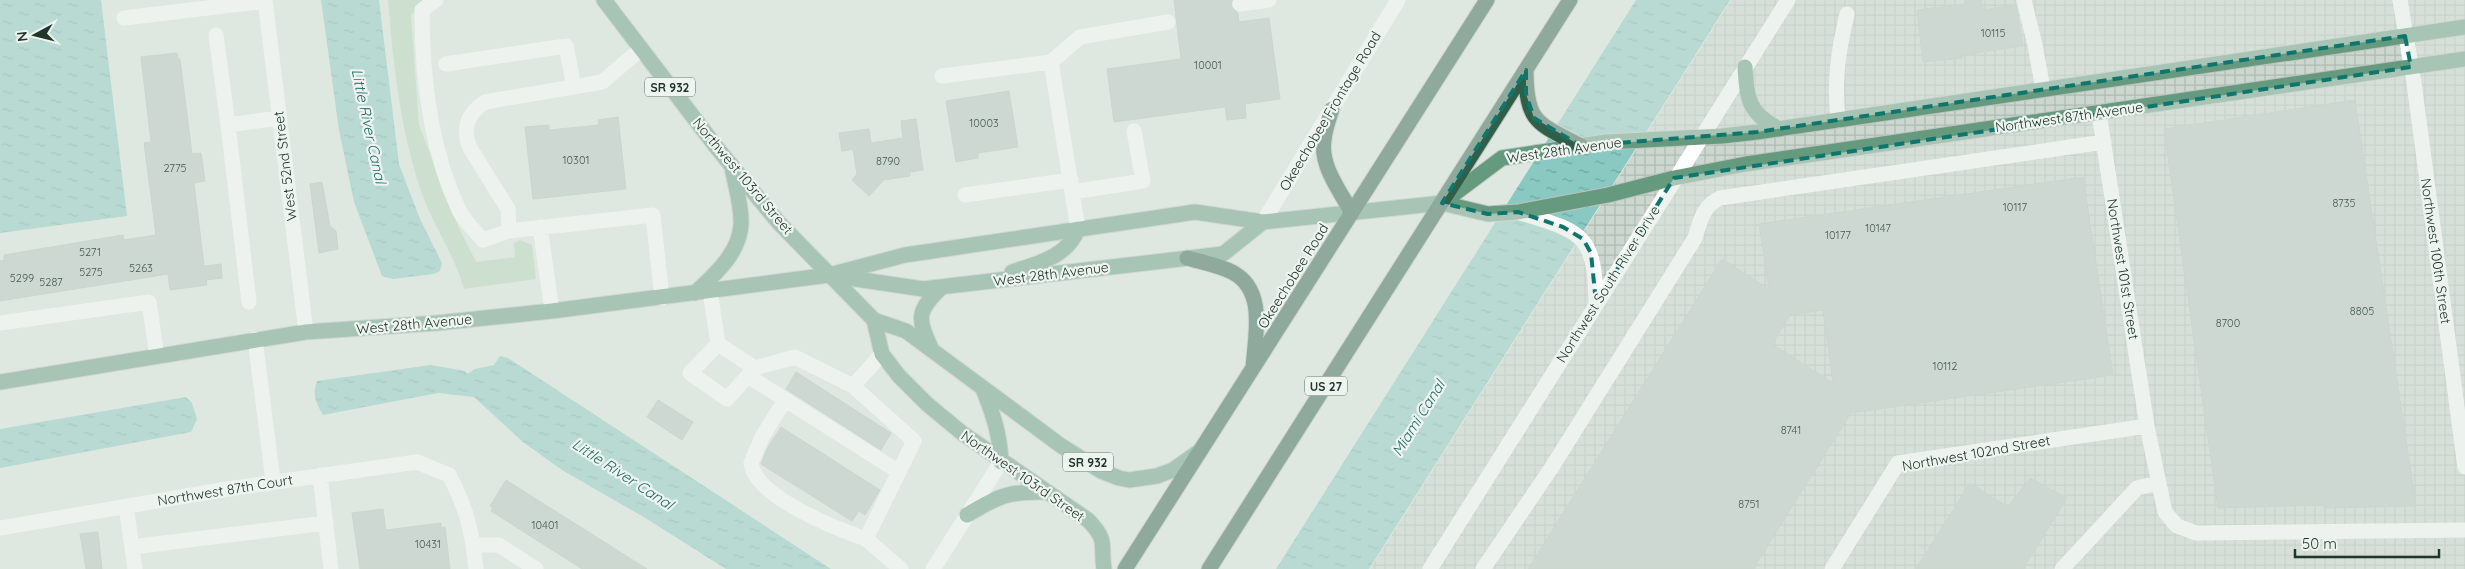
<svg xmlns="http://www.w3.org/2000/svg" width="2465" height="569" font-family="Quicksand,sans-serif">
	<style>
		.industrial { fill: url(#industrial-grid) }
		.park { fill: #b8d8b8 }
		.water { fill: url(#water-ripples) }
		.building { fill: #b7c5bc; stroke: #b1c1b6; fill-rule: evenodd }
		.lines { fill: none; stroke-linecap: round; stroke-linejoin: round }
		.major-casing { stroke: #bcc3bf; stroke-width: 17 }
		.highway-casing { stroke: #bcc3bf; stroke-width: 17 }
		.minor { stroke: #fff; stroke-width: 15 }
		.major { stroke: #669a7f; stroke-width: 15 }
		.highway { stroke: #305f49; stroke-width: 15 }
		.marked { fill: none; stroke: #0f766e; stroke-width: 4; stroke-dasharray: 10 6; stroke-linejoin: round }
		.labels { text-anchor: middle; dominant-baseline: central; stroke-width: 4.5; stroke-linejoin: round; paint-order: stroke }
		.number-label { font-size: 11px; fill: #465a4f }
		.shield { fill: #eef5f0; stroke: #5e6f66; stroke-width: 1 }
		.shield-label { font-size: 12px; font-weight: bold; fill: #21362b }
		.street-label { font-size: 14px; fill: #21362b; stroke: #eef5f0 }
		.water-label { font-size: 15px; font-style: italic; fill: #216c65; stroke: #eef5f0 }
	</style>
	<defs>
		<pattern id="industrial-grid" width="8" height="8" patternUnits="userSpaceOnUse" patternTransform="scale(1.25)"><rect width="8" height="8" fill="#ccd8cf"/><path d="M0 4h8M4 0v8" fill="none" stroke="#afbab2"/></pattern>
		<pattern id="water-ripples" width="26" height="14" patternUnits="userSpaceOnUse" patternTransform="scale(1.25)"><rect width="26" height="14" fill="#8ac9c2"/><path d="M2 4q2-2 4 0t4 0M15 11q2-2 4 0t4 0" fill="none" stroke="#70a49e"/></pattern>
	</defs>
	<rect width="100%" height="100%" fill="#dee8e1"/>
	<path class="industrial" d="M1731 0H2465V569H1370Z"/>
	<path class="park" d="M388 0H426L411 15 419 125 459 228 476 262 515 257 514 243 520 240 532 245 536 279 464 289C454 253 431 223 420 188 400 128 393 62 388 0Z"/>
	<path class="water" d="M0 0H101L127 216 0 233Z
		M321 0H379L399 164 420 219 442 263 440 271 434 274 393 279 382 276 354 202 339 130Z
		M1636 0H1730L1369 569H1276Z
		M500 356 508 358 831 569H726L647 519 562 470 523 442 474 397 438 393 323 415C316 403 312 395 317 381L431 365 465 371 467 374 475 369 494 365Z
		M186 397 192 403 197 419 191 432 0 468V429Z"/>
	<path class="building" d="M1174 0H1232L1231 6 1238 13 1239 22 1269 18 1280 99 1245 104 1246 118 1227 120 1225 107 1114 122 1107 69 1181 59Z
		M1965 0H1981L1983 10 2016 5 2023 46 1962 55 1963 58 1923 62 1917 10 1966 4Z
		M177 53 178 59H180L192 154 201 153 205 181 194 183 204 266 221 264 222 278 206 280 207 285 170 290 168 274 0 301V261L4 260V255L123 235 124 240 156 235 144 143 151 142 141 57Z
		M1009 91 1018 147 978 153V158L956 162 946 101Z
		M2355 100 2416 506 2324 508 2323 505 2218 508 2164 129Z
		M618 117 626 189 533 199 525 127 549 125V130L599 125 598 120Z
		M916 119 923 170 910 172V176L884 180 869 196 852 180 857 174 853 149 842 151 839 133 869 129 871 143 903 138 901 121Z
		M2083 177 2113 375 1851 413 1753 569H1528L1722 259 1769 289 1759 224ZM1823 310 1833 383 1772 344 1790 315Z
		M322 182 330 226 336 231 338 249 319 253 310 184Z
		M796 372 891 433 881 450 786 389Z
		M658 400 693 422 682 440 647 417Z
		M781 427 880 490 865 515 859 511 852 521 761 464 767 449Z
		M2030 478 2067 498 2023 569H1916L1970 483 2008 507Z
		M506 480 609 545 647 569H582L565 558 491 511 493 508 490 506Z
		M383 509 386 530 441 523V528L445 527 450 569H360L352 513Z
		M98 532 102 569H86L80 534Z"/>
	<g class="lines">
		<g class="major-casing">
			<path id="major" d="M604 0 717 148 779 223 874 320 906 331 1060 445 1101 471 1119 478 1129 480 1157 476 1173 470 1200 451
				M1745 67C1747 99 1748 113 1779 129
				M1442 203 1502 158 1606 142 1722 136 1757 132 2465 27
				M1012 272C1039 263 1067 257 1078 229
				M836 276 923 289 1223 254 1263 222
				M695 293C714 275 740 253 741 224 742 206 735 185 732 167
				M874 320 882 354 899 376 927 404 962 433 1088 520C1109 542 1100 544 1104 569
				M932 350C917 319 916 311 942 287
				M0 382 306 332 437 323 552 311 829 275 905 255 1195 212 1263 222 1442 203 1488 214 1518 212 1608 195 1674 178 1746 164 2465 59
				M983 389C993 414 1000 434 1001 462
				M967 515C998 496 1009 491 1047 492"/>
		</g>
		<g class="highway-casing">
			<path id="highway" d="M1526 70C1526 123 1537 123 1581 146
				M1332 109C1329 119 1325 129 1324 140 1320 166 1340 191 1352 213
				M1187 258C1201 262 1218 265 1232 272 1267 290 1255 336 1253 368
				M1125 569 1487 0
				M1209 569 1570 0"/>
		</g>
		<path class="minor" d="M265 0 306 332
			M436 0 422 10C422 77 430 149 459 210 464 221 475 231 483 240L509 231 508 209 470 148C462 128 467 114 485 102L602 82 641 49
			M2024 0 2035 45 2043 89
			M2400 0 2414 83 2465 467
			M1240 4 1269 0
			M124 18 265 1
			M216 35 228 125 279 118
			M1051 62 1080 37 1168 22
			M446 64 566 46 574 87
			M942 76 1051 62 1078 229
			M2099 113 2147 426 2165 512 2177 526 2196 533 2465 530
			M1838 120C1834 80 1838 52 1847 14
			M228 125 249 302
			M1072 192 1143 181 1134 131
			M965 195 1071 180
			M1518 212C1581 232 1595 232 1596 303
			M1263 222 1398 0
			M540 227 552 311
			M509 231 653 215 662 298
			M710 291 718 344 755 368 795 357 853 386
			M0 323 149 302 157 356
			M255 339 273 481
			M718 344 690 373 727 399 754 369
			M882 354 853 386 914 441 866 539 901 569
			M748 376 899 472
			M785 400 762 437 751 463C755 497 837 529 866 539
			M320 475 331 569
			M126 506 135 569
			M0 528 227 489 417 462 449 475C467 509 472 531 476 569
			M474 545H499L536 569
			M132 547 326 523
			M933 569 1001 462
			M1430 569 1788 0
			M1483 569 1552 467 1695 238C1700 221 1703 206 1720 198L2104 142
			M1832 569 1898 463 2147 426
			M2062 569 2137 488 2158 483"/>
		<use href="#major" class="major"/>
		<use href="#highway" class="highway"/>
	</g>
	<path d="M0 0H2465V569H0ZM2405 36 2411 67 1674 178 1596 303 1591 253 1583 239 1563 227 1518 212 1488 214 1442 203 1526 70V94L1534 118 1581 146 1757 132Z" fill="#dee8e1" fill-opacity=".55" fill-rule="evenodd"/>
	<path class="marked" d="M2405 36 2411 67 1674 178 1596 303 1591 253 1583 239 1563 227 1518 212 1488 214 1442 203 1526 70V94L1534 118 1581 146 1757 132Z"/>
	<g class="labels">
		<g class="number-label">
			<text x="1993" y="33">10115</text>
			<text x="1208" y="65">10001</text>
			<text x="984" y="123">10003</text>
			<text x="576" y="160">10301</text>
			<text x="888" y="161">8790</text>
			<text x="175" y="168">2775</text>
			<text x="2344" y="203">8735</text>
			<text x="2015" y="207">10117</text>
			<text x="1878" y="228">10147</text>
			<text x="1838" y="235">10177</text>
			<text x="90" y="252">5271</text>
			<text x="141" y="268">5263</text>
			<text x="91" y="272">5275</text>
			<text x="22" y="278">5299</text>
			<text x="51" y="282">5287</text>
			<text x="2362" y="311">8805</text>
			<text x="2228" y="323">8700</text>
			<text x="1945" y="366">10112</text>
			<text x="1791" y="430">8741</text>
			<text x="1749" y="504">8751</text>
			<text x="545" y="525">10401</text>
			<text x="428" y="544">10431</text>
		</g>
		<g class="shield">
			<rect x="645" y="77.5" width="50" height="19" rx="4"/>
			<rect x="1305" y="376.5" width="42" height="19" rx="4"/>
			<rect x="1063" y="452.5" width="50" height="19" rx="4"/>
		</g>
		<g class="shield-label">
			<text x="670" y="87">SR 932</text>
			<text x="1326" y="386">US 27</text>
			<text x="1088" y="462">SR 932</text>
		</g>
		<g class="street-label">
			<text transform="translate(1330 111) rotate(-59)">Okeechobee Frontage Road</text>
			<text transform="translate(2069 117) rotate(-8)">Northwest 87th Avenue</text>
			<text transform="translate(1564 150) rotate(-8)">West 28th Avenue</text>
			<text transform="translate(285 166) rotate(-97)">West 52nd Street</text>
			<text transform="translate(743 176) rotate(50)">Northwest 103rd Street</text>
			<text transform="translate(2436 251) rotate(82)">Northwest 100th Street</text>
			<text transform="translate(2123 269) rotate(81)">Northwest 101st Street</text>
			<text transform="translate(1051 274) rotate(-7)">West 28th Avenue</text>
			<text transform="translate(1293 276) rotate(-58)">Okeechobee Road</text>
			<text transform="translate(1608 284) rotate(-58)">Northwest South River Drive</text>
			<text transform="translate(414 324) rotate(-5)">West 28th Avenue</text>
			<text transform="translate(1976 453) rotate(-10)">Northwest 102nd Street</text>
			<text transform="translate(1023 476) rotate(35)">Northwest 103rd Street</text>
			<text transform="translate(225 490) rotate(-9)">Northwest 87th Court</text>
		</g>
		<g class="water-label">
			<text transform="translate(369 126) rotate(78)">Little River Canal</text>
			<text transform="translate(1418 418) rotate(-58)">Miami Canal</text>
			<text transform="translate(623 474) rotate(33)">Little River Canal</text>
		</g>
	</g>
	<g transform="translate(35 35) rotate(263)" stroke="#eef5f0" stroke-width="4" paint-order="stroke">
	<path d="M0-4L9 19L0 12L-9 19Z" fill="#21362b"/>
	<text y="-8" font-size="14" font-weight="bold" text-anchor="middle" fill="#21362b">N</text>
	</g>
	<path d="M2295 549v8h144v-8" fill="none" stroke="#21362b" stroke-width="2.5"/>
	<text x="2302" y="549" font-size="15" fill="#21362b" stroke="#eef5f0" stroke-width="4" paint-order="stroke">50 m</text>
</svg>
